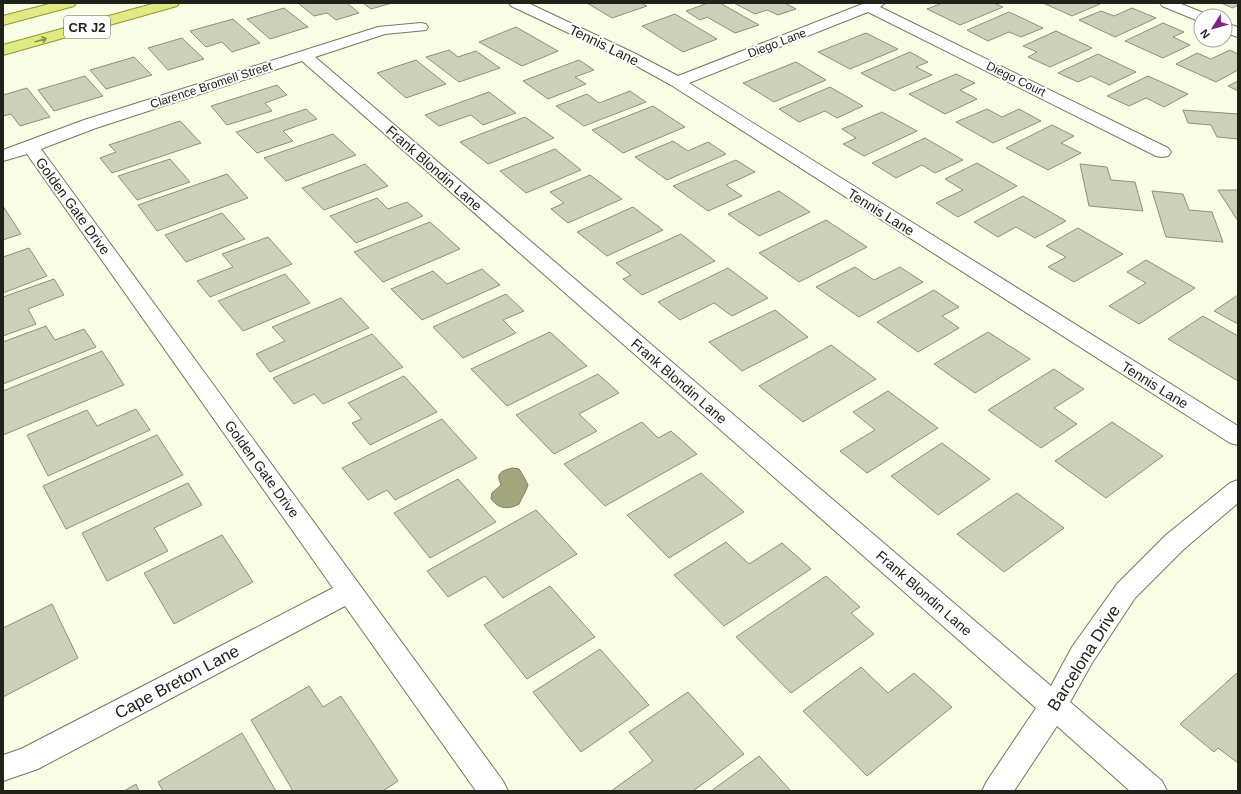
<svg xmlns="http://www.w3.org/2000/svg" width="1241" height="794" font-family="Helvetica,sans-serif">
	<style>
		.water { fill: #a1a77b; stroke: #7a7f5d }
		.building { fill: #ccd0b8; stroke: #8d907a }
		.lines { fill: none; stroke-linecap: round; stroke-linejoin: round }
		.minor-casing { stroke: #747761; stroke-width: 2 }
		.major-casing { stroke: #90992c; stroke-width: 2 }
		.minor { fill: #fff; fill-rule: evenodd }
		.major { fill: #e1e986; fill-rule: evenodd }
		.oneway { stroke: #8a8f54 }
		.labels { text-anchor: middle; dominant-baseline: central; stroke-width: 4; stroke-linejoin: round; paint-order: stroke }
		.far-street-label { font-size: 12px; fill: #202118; stroke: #fff }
		.shield { fill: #fff; stroke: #63645d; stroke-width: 1 }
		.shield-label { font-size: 13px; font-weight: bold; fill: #202118 }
		.street-label { font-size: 14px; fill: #202118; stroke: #fff }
		.near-street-label { font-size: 17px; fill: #202118; stroke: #fff }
	</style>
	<rect width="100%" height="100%" fill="#f9fde4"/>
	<path class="water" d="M513 468 519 469C521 472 527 482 528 485 526 492 522 497 519 504 509 510 497 509 491 498L492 493 501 485C501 483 499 481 499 479 497 471 508 469 513 468Z"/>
	<path class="building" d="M298 3H347L359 13 336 20 327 13 314 16Z
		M363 3H392L371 9Z
		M587 3H641L647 6 612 18Z
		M708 3H720L759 25 735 33 707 17 700 20 686 11Z
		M734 3H785L796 9 778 15 767 10 755 14Z
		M942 3H994L1003 7 960 25 927 9Z
		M1043 3H1098L1100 4 1072 16Z
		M1221 3H1238V5L1233 8Z
		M284 8 308 27 270 39 247 19Z
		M1132 8 1156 18 1115 37 1079 20 1101 11 1114 16Z
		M1009 12 1043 28 1021 37 1009 32 988 41 967 30Z
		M675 14 717 39 683 52 642 26Z
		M233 19 260 43 232 52 222 42 206 47 190 31Z
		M1163 23 1184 32 1173 37 1190 45 1163 58 1125 41Z
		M516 27 558 51 522 66 479 42Z
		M1056 31 1092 48 1050 67 1028 57 1037 52 1023 46Z
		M866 33 898 49 850 69 818 52Z
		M182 38 204 59 168 70 148 48Z
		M449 50 458 57 476 51 500 68 459 82 426 57Z
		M1230 50 1238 54V70L1216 82 1176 64 1197 53 1211 59Z
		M910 52 928 62 916 67 932 75 894 91 861 73Z
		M1098 54 1136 72 1109 85 1091 76 1078 82 1058 73Z
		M134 57 152 75 106 89 90 70Z
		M416 60 446 84 406 98 377 73Z
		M579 60 594 70 575 77 586 84 548 99 523 81Z
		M796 62 826 80 774 102 743 83Z
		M956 74 975 83 960 90 977 99 945 114 909 94Z
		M85 76 103 96 54 111 38 90Z
		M1148 76 1188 94 1164 107 1146 98 1129 106 1107 96Z
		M1238 81V91L1228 86Z
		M277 85 287 95 265 103 272 111 227 125 211 106Z
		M830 87 863 106 837 118 825 111 799 122 779 109Z
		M27 88 50 117 20 126 11 114 3 116V95Z
		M630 91 646 102 584 126 556 106 587 94 599 103Z
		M489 92 516 113 483 125 471 115 439 126 425 115Z
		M653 106 685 127 623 153 592 130Z
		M306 109 317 119 283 131 293 141 257 153 236 132Z
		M987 109 1002 117 1019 109 1041 121 993 143 956 122Z
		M1183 110 1238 114V139L1217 137 1211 125 1188 123Z
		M882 112 917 131 864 156 843 144 856 138 842 129Z
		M525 117 554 138 488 164 460 142Z
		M180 121 201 143 112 173 100 158 116 152 109 145Z
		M1052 125 1074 136 1061 143 1081 153 1048 170 1006 148Z
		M333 134 356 155 286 181 264 158Z
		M925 138 963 160 935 173 922 165 896 178 872 163Z
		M673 141 688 151 708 142 726 154 667 180 635 157Z
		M555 149 581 170 526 193 500 171Z
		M170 159 190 182 137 200 118 176Z
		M736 160 755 172 726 185 742 196 708 211 673 186Z
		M977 163 1017 186 958 217 936 203 963 190 945 179Z
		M365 164 388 186 324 210 302 188Z
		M1080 164 1107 167 1111 180 1135 182 1143 211 1089 206Z
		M227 174 248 198 157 231 138 205Z
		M590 175 622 199 568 223 551 209 564 203 550 192Z
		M1218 190H1238V221Z
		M779 191 810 212 759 236 728 214Z
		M1152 191 1183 194 1189 210 1212 212 1223 242 1166 237Z
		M1023 196 1066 221 1035 238 1016 227 998 237 974 222Z
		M377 198 388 209 407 202 423 216 356 243 330 216Z
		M3 206 21 234 3 240Z
		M633 207 663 230 607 256 577 232Z
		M222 213 245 239 186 262 165 235Z
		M826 220 867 247 799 282 759 253Z
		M430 222 460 249 383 282 354 252Z
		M1078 228 1123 254 1074 282 1048 267 1066 257 1046 246Z
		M681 234 715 261 642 295 623 279 631 275 616 263Z
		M268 237 292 264 210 297 197 281 233 267 222 254Z
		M29 248 47 276 3 293V257Z
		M1146 260 1195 288 1139 324 1109 306 1146 283 1127 272Z
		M855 267 874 280 900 267 923 282 859 317 816 287Z
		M728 268 768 298 732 316 714 303 680 320 658 302Z
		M482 269 500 285 422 320 391 289 433 271 447 284Z
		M285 274 310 303 243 331 218 301Z
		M54 279 64 295 28 309 36 324 3 336V297Z
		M934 290 959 307 942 316 959 328 918 352 877 322Z
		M506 294 524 311 503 320 516 333 463 358 433 327Z
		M1238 295V324L1214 311Z
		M341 298 369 328 270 372 256 354 285 341 272 327Z
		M775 310 808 337 742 371 709 342Z
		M1203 316 1238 336V381L1168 339Z
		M46 326 55 340 84 329 96 347 3 384V342Z
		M550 332 587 366 507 406 471 369Z
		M988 332 1030 359 975 393 934 364Z
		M372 334 403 367 323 404 314 394 294 404 273 378Z
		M831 345 876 379 803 422 759 386Z
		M102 351 124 385 3 435V391Z
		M1054 369 1084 389 1054 408 1077 424 1041 448 988 410Z
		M598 374 619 393 579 414 597 431 554 454 516 415Z
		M404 376 437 412 370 445 352 423 362 419 348 403Z
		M888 391 938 428 867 473 840 451 875 430 853 412Z
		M136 409 150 430 48 476 27 435 87 410 97 426Z
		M442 419 477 458 395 500 387 490 368 500 342 468Z
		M642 422 658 438 671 431 697 454 605 506 564 464Z
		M1112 422 1163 456 1106 498 1055 461Z
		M157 435 183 475 66 529 43 486Z
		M942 443 990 479 938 515 891 476Z
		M701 473 744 512 669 558 627 515Z
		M458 479 496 522 430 558 394 513Z
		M188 483 202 505 154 528 168 551 107 581 82 533Z
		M1017 493 1064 528 1004 572 957 534Z
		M536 510 577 554 503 598 485 576 448 597 427 571Z
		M222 535 253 582 174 624 144 573Z
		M726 542 749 564 782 543 811 569 724 626 674 575Z
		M826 576 860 607 851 613 874 634 791 693 736 637Z
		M550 586 595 637 527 679 484 625Z
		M52 604 78 658 3 697V628Z
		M600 649 649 705 581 752 533 692Z
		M861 667 888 693 914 673 952 707 867 776 803 711Z
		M1238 672V763L1218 748 1214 752 1180 724Z
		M309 686 323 707 341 696 398 781 383 791H293L251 720Z
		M688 692 744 754 693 791H611L653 761 629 732Z
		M242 733 276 791H163L158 782Z
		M759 756 791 791H711Z
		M136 784 139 791H124Z"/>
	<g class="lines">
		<g class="minor-casing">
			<path id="minor" d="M509 3H528L634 53 678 76 865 3H885L880 7 1168 148 1171 152 1168 156 1162 157 1156 156 868 12 689 83 1238 426V445L1230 443 671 85 624 59 511 6Z
				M1160 3H1179L1206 14 1208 16H1201V21L1196 20 1162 6Z
				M421 23 426 24 428 27 426 30 385 34 315 57 1051 686 1072 647 1117 584 1166 535 1230 483 1238 480V503L1184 549 1135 598 1092 663 1070 702 1162 781 1167 791H1130L1057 726 1014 791H982L987 781 1036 708 302 61 96 128 41 149 503 781 508 791H476L345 606 38 769 3 781V755L21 749 333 588 27 154 3 161V150L84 120 378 27Z
				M1225 23 1238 27V37L1225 33Z"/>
		</g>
		<g class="major-casing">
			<path id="major" d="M53 3H76L74 6 3 25V16Z
				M156 3H179L177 6 3 55V45Z"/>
		</g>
		<use href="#minor" class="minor"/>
		<use href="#major" class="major"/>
	</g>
	<defs><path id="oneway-shaft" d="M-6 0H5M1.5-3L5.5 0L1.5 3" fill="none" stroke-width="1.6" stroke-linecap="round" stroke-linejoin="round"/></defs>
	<use class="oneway" href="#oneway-shaft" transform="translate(41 40) rotate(-16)"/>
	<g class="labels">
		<g class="far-street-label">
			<text transform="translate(777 43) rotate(-21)">Diego Lane</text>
			<text transform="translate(1016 79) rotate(26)">Diego Court</text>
			<text transform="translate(211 85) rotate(-18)">Clarence Bromell Street</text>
		</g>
		<rect class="shield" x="64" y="16" width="46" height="22" rx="3"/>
		<g class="shield-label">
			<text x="87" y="27">CR J2</text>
		</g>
		<g class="street-label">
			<text transform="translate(604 45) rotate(26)">Tennis Lane</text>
			<text transform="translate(434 168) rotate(41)">Frank Blondin Lane</text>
			<text transform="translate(73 206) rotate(54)">Golden Gate Drive</text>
			<text transform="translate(881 212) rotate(32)">Tennis Lane</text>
			<text transform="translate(679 381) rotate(41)">Frank Blondin Lane</text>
			<text transform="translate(1155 385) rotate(32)">Tennis Lane</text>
			<text transform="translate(262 469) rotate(54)">Golden Gate Drive</text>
			<text transform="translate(924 593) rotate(41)">Frank Blondin Lane</text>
		</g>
		<g class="near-street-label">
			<text transform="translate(1084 658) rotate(-58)">Barcelona Drive</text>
			<text transform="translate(177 682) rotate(-28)">Cape Breton Lane</text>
		</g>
	</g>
	<rect width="1241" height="794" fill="none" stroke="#202118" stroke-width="8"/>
	<g transform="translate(1213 28) rotate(233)"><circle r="19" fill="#ffffff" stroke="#a6a6a3"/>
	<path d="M0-3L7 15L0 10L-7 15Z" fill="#83228c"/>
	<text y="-6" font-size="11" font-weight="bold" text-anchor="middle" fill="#202118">N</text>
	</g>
</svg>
